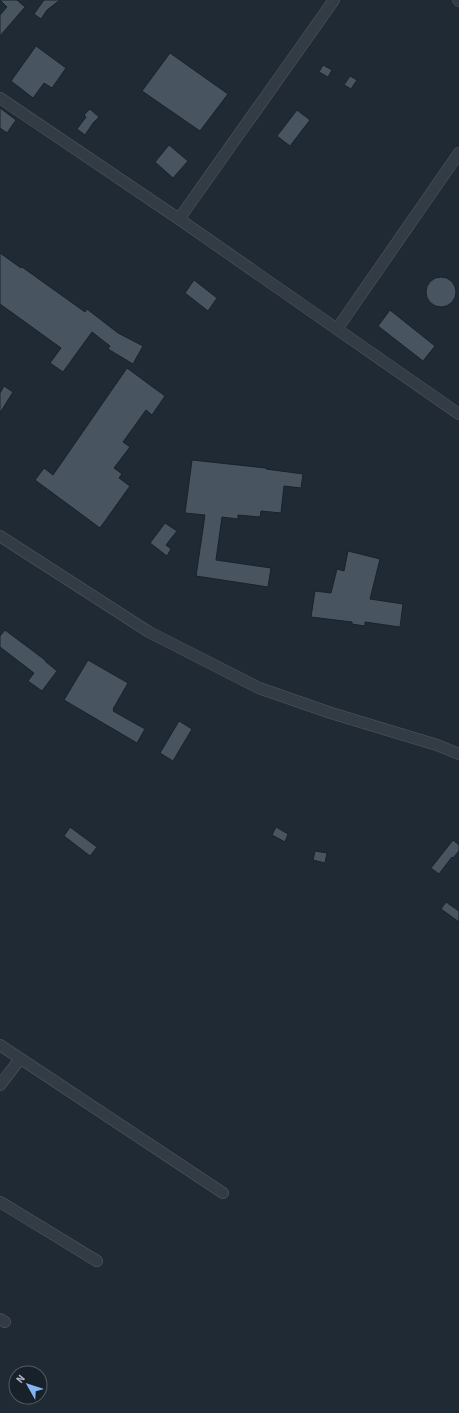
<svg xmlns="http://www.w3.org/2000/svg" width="459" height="1413" font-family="'Source Sans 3',sans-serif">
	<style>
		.building { fill: #485460; stroke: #1a222b }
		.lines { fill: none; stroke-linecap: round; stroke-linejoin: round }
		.minor-casing { stroke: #505963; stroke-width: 12 }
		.minor { stroke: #333b45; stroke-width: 11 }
	</style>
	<rect width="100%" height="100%" fill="#202a34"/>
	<path class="building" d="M0 0H17L25 7 0 36V15L7 7Z
		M44 0H60L47 10 41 19 34 14Z
		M36 46 66 68 52 88 44 83 33 98 11 81Z
		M170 53 228 94 200 131 142 91Z
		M323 65 332 70 328 77 319 72Z
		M350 76 357 80 351 89 344 85Z
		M0 108 16 120 7 133 0 128Z
		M90 109 99 117 93 123 85 135 77 129 86 117 84 115Z
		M297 110 310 120 290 146 277 136Z
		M169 145 188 161 173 178 155 162Z
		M0 253 21 268 22 267 85 312 87 309 118 333 143 346 133 364 108 349 110 346 92 332 63 372 50 363 61 348 0 304Z
		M426 292a15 15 0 1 1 30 0a15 15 0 1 1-30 0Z
		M194 280 217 298 208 311 185 293Z
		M390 310 435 346 423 361 378 326Z
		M127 368 165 396 152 415 146 410 123 442 130 447 114 468 122 474 119 478 130 486 100 528 35 480 44 468 53 475Z
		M4 386 13 392 0 413V393Z
		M192 460 266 468V469L303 474 301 488 284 486 281 513 261 511 260 517 238 515V519L222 517 216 560 271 568 268 587 196 576 205 515 185 513Z
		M165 523 177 531 166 545 171 549 167 556 150 543Z
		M348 551 380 559 370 599 403 604 400 627 365 622V626L352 624V622L311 617 315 591 331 593 337 569 344 571Z
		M5 630 45 660V661L57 671 42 691 28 681 34 673 0 647V636Z
		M88 660 128 683 113 709 114 710 113 711 145 729 137 743 64 700Z
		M179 721 192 729 173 761 160 753Z
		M70 827 97 847 90 856 64 836Z
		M276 827 288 834 285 842 272 835Z
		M453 840 459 845V851L453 858 452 857 439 874 431 868Z
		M315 851 327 853 325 863 313 860Z
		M446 902 459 911V922L441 909Z"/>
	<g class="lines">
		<g class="minor-casing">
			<path id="minor" d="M458 0 459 1
				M0 98 179 219 459 414
				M179 219 334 0
				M337 329 459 153
				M0 536 149 632 259 688 331 713 437 745 459 754
				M0 1045 223 1193
				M0 1085 20 1059
				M0 1202 97 1261
				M0 1319 5 1322"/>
		</g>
		<use href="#minor" class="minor"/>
	</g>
	<g transform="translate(28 1385) rotate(309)"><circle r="19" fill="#182029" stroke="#535c66"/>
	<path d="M0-3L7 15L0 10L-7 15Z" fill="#82b5f2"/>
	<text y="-6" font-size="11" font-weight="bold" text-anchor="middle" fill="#acb6c2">N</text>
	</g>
</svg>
